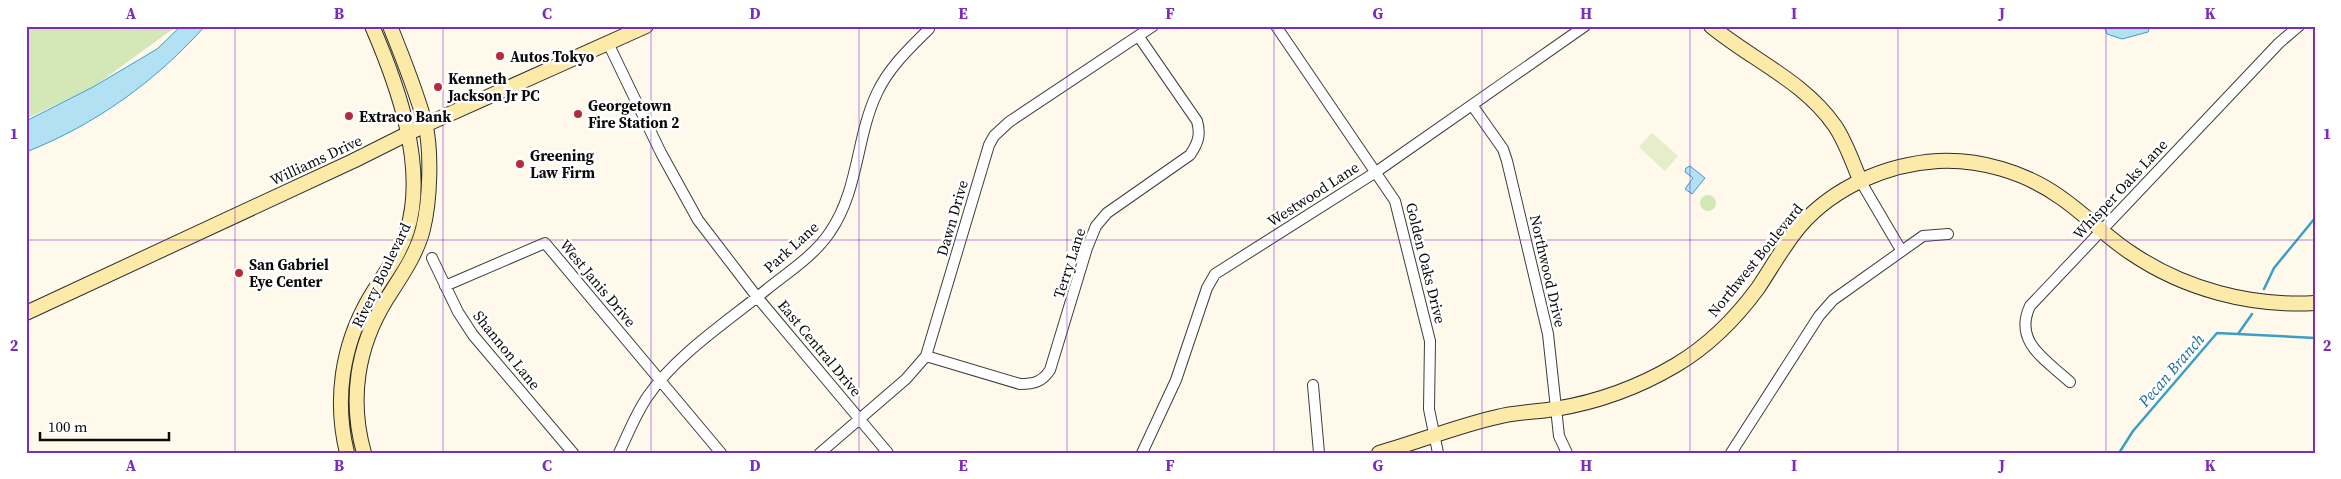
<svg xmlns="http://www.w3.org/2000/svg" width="2341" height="479" font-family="'Source Serif 4',serif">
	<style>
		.green { fill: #d4e7b7 }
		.pitch { fill: #e5eec8 }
		.water { fill: #b2e1f3; stroke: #3c9ec7 }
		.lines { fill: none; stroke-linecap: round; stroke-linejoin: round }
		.stream { stroke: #3c9ec7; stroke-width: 2.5 }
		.street-casing { stroke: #3f3f3f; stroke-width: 12 }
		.secondary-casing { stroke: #2e2e2e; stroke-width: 16 }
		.street { stroke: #fff; stroke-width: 10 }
		.secondary { stroke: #fceaa8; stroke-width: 14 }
		.grid { fill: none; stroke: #7b2cbf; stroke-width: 1; stroke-opacity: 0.55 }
		.poi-dot { fill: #b62a3e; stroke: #fff; stroke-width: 2 }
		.labels { text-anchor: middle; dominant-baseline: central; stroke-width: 5; stroke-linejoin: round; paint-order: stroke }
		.poi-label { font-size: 15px; font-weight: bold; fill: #0c0c0c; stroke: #fff; text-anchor: start }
		.street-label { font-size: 15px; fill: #0c0c0c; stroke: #fff }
		.water-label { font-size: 16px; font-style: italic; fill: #1a6d98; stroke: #fff }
		.neatline { fill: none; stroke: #7b2cbf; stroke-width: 2 }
		.grid-label { font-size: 16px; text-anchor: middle; font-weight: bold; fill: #7b2cbf }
	</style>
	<rect width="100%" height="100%" fill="#fef9eb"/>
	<path class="green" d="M26 26H177L93 87 26 119Z
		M1700 203a8 8 0 1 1 16 0a8 8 0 1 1-16 0Z"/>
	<path class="pitch" d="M1652 133 1678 156 1665 171 1639 147Z"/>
	<path class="water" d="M181 26H205C156 81 95 125 26 152V121L93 87 157 49Z
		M2104 26H2150L2148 32 2122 39 2107 34Z
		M1690 166 1705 178 1692 194 1685 189 1693 178 1685 172 1686 168Z"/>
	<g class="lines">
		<path class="stream" d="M2264 289 2274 268 2315 218
			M2238 334 2252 314
			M2119 453 2133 431 2217 333 2315 338"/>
		<g class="street-casing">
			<path id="street" d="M1276 26 1395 201 1430 341 1429 409 1438 453
				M608 43 661 153 698 220 757 297 888 453
				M1472 105 1503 149 1507 161 1548 334 1559 436 1567 453
				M1861 182 1901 250
				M432 258 458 312 473 335 573 453
				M445 286 545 243 721 453
				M926 356 1020 384C1034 384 1042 382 1050 370L1087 248 1096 226 1107 213 1190 155C1198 143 1201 135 1197 121L1139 37
				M2070 382C2046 360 2013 342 2030 306L2279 43 2299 26
				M1313 385 1319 453
				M619 453C628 434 636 413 648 396 676 355 728 321 766 290 787 273 815 255 830 232 859 190 856 137 877 93 889 67 910 48 929 29
				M820 453 906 379 926 356 989 145 994 136 1009 122 1153 26
				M1142 453 1176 380 1207 288 1215 274 1376 172 1585 26
				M1731 453 1819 316 1833 300 1923 236 1948 234"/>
		</g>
		<g class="secondary-casing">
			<path id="secondary" d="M1711 26C1752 60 1804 81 1835 126 1846 142 1853 164 1861 182
				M26 313 353 161 425 125 646 26
				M347 453C334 400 342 346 369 299 382 276 399 257 407 231 427 167 398 86 372 26
				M364 453C349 400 357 347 386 300 400 278 417 254 423 229 430 201 432 151 425 123 416 91 403 58 390 26
				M1379 453C1418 442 1457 426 1497 417 1516 412 1536 412 1555 409 1598 402 1639 387 1676 365 1708 346 1736 318 1758 288 1772 267 1784 245 1800 226 1834 187 1887 164 1938 161 1980 159 2025 172 2060 197 2085 214 2105 236 2131 253 2184 289 2251 307 2315 303"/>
		</g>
		<use href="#street" class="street"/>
		<use href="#secondary" class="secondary"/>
	</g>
	<path class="grid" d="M235 26V453M443 26V453M651 26V453M859 26V453M1067 26V453M1274 26V453M1482 26V453M1690 26V453M1898 26V453M2106 26V453M26 240H2315"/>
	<g class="poi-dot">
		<circle cx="500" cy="56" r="5"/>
		<circle cx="438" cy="87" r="5"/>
		<circle cx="578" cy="114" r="5"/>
		<circle cx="349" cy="116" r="5"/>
		<circle cx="520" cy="164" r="5"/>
		<circle cx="239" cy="273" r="5"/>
	</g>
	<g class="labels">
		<g class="poi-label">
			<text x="510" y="56">Autos Tokyo</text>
			<text x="448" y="78">Kenneth<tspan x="448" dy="17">Jackson Jr PC</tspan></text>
			<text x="588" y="105">Georgetown<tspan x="588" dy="17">Fire Station 2</tspan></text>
			<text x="359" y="116">Extraco Bank</text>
			<text x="530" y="155">Greening<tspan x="530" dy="17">Law Firm</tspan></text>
			<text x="249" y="264">San Gabriel<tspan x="249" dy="17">Eye Center</tspan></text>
		</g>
		<g class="street-label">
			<text transform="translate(316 160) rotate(-25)">Williams Drive</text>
			<text transform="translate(2120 189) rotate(-47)">Whisper Oaks Lane</text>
			<text transform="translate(1313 194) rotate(-33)">Westwood Lane</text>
			<text transform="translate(952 218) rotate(-74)">Dawn Drive</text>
			<text transform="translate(791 247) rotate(-42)">Park Lane</text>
			<text transform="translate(1755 260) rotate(-51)">Northwest Boulevard</text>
			<text transform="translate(1069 263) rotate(-72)">Terry Lane</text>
			<text transform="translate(1426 263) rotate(76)">Golden Oaks Drive</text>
			<text transform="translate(1548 271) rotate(77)">Northwood Drive</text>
			<text transform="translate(381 275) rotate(-64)">Rivery Boulevard</text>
			<text transform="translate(598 283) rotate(50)">West Janis Drive</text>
			<text transform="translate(820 348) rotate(50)">East Central Drive</text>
			<text transform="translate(507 350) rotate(51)">Shannon Lane</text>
		</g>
		<g class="water-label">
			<text transform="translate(2171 370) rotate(-49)">Pecan Branch</text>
		</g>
	</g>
	<rect width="2341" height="479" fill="none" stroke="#ffffff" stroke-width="55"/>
	<path d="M40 432v8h129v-8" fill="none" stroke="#0c0c0c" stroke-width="2.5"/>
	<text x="48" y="432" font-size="15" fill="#0c0c0c" stroke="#ffffff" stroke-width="4" paint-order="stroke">100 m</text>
	<rect x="28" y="28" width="2286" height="424" class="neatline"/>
	<g class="grid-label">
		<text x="131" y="19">A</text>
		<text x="339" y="19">B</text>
		<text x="547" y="19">C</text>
		<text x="755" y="19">D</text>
		<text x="963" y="19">E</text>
		<text x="1170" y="19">F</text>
		<text x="1378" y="19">G</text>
		<text x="1586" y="19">H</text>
		<text x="1794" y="19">I</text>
		<text x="2002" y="19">J</text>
		<text x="2210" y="19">K</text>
		<text x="14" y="139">1</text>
		<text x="2327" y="139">1</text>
		<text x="14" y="351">2</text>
		<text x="2327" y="351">2</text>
		<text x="131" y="471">A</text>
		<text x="339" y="471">B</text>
		<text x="547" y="471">C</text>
		<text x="755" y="471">D</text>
		<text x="963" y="471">E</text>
		<text x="1170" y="471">F</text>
		<text x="1378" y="471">G</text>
		<text x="1586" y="471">H</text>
		<text x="1794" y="471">I</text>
		<text x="2002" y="471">J</text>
		<text x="2210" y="471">K</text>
	</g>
</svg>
